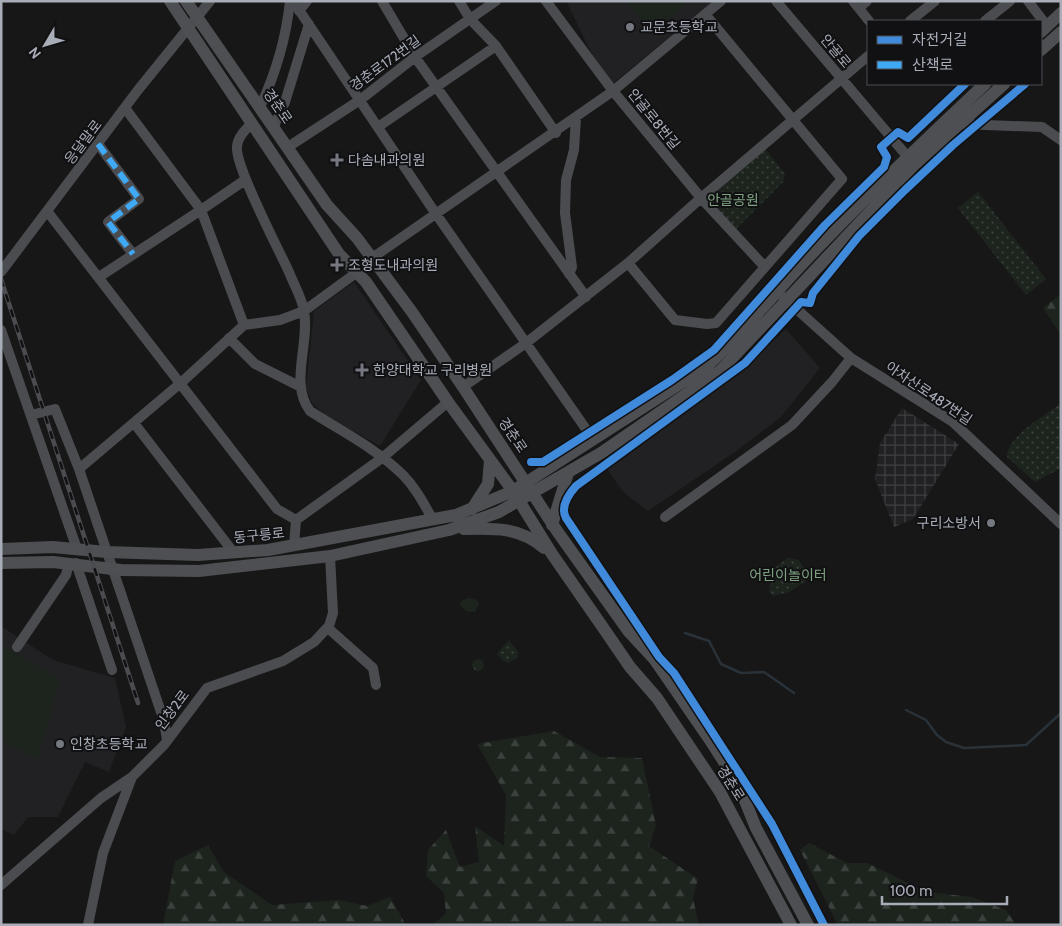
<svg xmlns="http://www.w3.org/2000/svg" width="1062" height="926" font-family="Cabin,'Noto Sans KR',sans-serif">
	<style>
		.built { fill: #212123 }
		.industrial { fill: url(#industrial-grid) }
		.grass { fill: url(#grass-tufts) }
		.forest { fill: url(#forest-firs) }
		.park { fill: url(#park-dots) }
		.pitch { fill: #1d241e }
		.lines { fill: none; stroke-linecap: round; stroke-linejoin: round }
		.stream { stroke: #2a3239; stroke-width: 2.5 }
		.minor { stroke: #4b4c50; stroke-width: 10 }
		.major { stroke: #4d4f52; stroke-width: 12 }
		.rail-casing { stroke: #4b4c4f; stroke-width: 4.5 }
		.rail { stroke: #111113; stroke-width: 2.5; stroke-dasharray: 8; stroke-linecap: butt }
		.quiet { stroke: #3fa9f5; stroke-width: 6; stroke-dasharray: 12 6; stroke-linecap: butt }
		.cycleway-casing { stroke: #111113; stroke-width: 11 }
		.cycleway { stroke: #408adc; stroke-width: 8 }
		.poi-dot { fill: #757880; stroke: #111113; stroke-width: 2 }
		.labels { text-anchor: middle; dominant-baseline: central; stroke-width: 4; stroke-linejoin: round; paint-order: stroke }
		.poi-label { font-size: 14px; fill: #a8adb8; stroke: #111113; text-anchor: start }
		.street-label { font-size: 14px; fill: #a8adb8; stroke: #111113 }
		.park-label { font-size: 14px; fill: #7fa381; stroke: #111113 }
	</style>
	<defs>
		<pattern id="industrial-grid" width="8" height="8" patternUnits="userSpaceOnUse" patternTransform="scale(1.25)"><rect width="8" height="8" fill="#212123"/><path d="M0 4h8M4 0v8" fill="none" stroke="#3e3f41"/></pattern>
		<pattern id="grass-tufts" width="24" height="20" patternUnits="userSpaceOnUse" patternTransform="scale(1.25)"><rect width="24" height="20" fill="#1d241e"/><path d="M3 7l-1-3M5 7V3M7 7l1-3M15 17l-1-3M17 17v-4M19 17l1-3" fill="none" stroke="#3b413d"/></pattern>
		<pattern id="forest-firs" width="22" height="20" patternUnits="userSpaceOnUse" patternTransform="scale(1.25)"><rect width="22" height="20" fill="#1d241e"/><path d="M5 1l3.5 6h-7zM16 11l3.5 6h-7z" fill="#3b413d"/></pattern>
		<pattern id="park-dots" width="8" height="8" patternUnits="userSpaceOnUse" patternTransform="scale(1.25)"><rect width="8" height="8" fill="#1d241e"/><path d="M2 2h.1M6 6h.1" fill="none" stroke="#3b413d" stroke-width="1.8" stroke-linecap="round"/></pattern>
	</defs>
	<rect width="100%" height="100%" fill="#171717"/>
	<path class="built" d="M566 1H714L612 84 591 52Z
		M354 282 421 380 380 446 326 416 312 403 306 388 314 311Z
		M786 329 820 368 781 417 735 452 648 511 624 493 606 468 689 409 753 359Z
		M1 626 53 660 115 678 126 727 109 772 85 762 58 817H28L14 835 1 829Z"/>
	<path class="industrial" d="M902 408 959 444 913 519 894 527 875 479 880 443Z"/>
	<path class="grass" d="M469 598 476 600 479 604 475 612 466 611 460 605 461 601Z
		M472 665a6 6 0 1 1 12 0a6 6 0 1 1-12 0Z"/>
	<path class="forest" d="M1061 294V335L1043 308Z
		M554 731 600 757 642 758 656 826 649 846 698 879 693 898 699 925H529L506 923 505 925H432L446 914 444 893 426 876 428 850 446 830 460 867 479 862 475 826 504 846 506 795 477 744Z
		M809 843 847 863H867L927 892 972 897 1006 910 1016 925H838L800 850Z
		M208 845 224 872 272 905 339 900 367 906 390 897 406 925H163L175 861Z"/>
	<path class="park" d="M762 145 785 174 783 182 733 232 701 198Z
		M978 192 1046 279 1026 295 958 208Z
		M1061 403V468L1035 482 1007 457C1007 436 1045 416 1061 403Z
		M788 558 799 560 808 574 807 580 789 592 773 596 769 592 772 569Z
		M509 640 518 652 517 658 508 663 502 660 497 654Z"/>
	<path class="pitch" d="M626 1H691L652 33Z
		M1 645 56 676 60 682 37 760 1 740Z"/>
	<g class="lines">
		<path class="stream" d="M685 633 709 641 721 664 741 673 764 672 794 693
			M906 710 926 720 937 735 946 742 964 748 1026 745 1061 713"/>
		<path class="minor" d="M293 1 436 214 586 429V435L590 442
			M382 1 415 57 586 297
			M459 1 470 19 496 46 556 133
			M546 1 613 91 721 1
			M776 1 912 162
			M853 1 869 21
			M1028 1 1047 26
			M859 8 867 1
			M299 11 307 1
			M705 14 842 179 716 323 707 324 675 320 628 263 701 198 764 266
			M910 21 935 1
			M985 21 1010 1
			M260 107C276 73 286 39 290 1
			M125 108 201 210 245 180
			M251 124C245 130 238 137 237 146 234 165 279 250 289 272 294 285 302 298 304 311 310 344 289 383 310 411 341 431 377 449 403 475 416 488 424 504 433 520
			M959 124 1042 127 1061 140
			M274 126 285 102 309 24
			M378 127 496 46
			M98 144 139 199 108 222 133 254
			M288 147 360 100 415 57 496 1
			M47 211 277 509 296 520
			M372 258 613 91 701 198 868 56
			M1 272 138 90 210 1
			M569 274 572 267 565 213 566 180 574 150 576 118
			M99 277 201 210 244 325
			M782 296 851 358 953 422 1061 524
			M1 330 77 549
			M229 338 255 364 301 387
			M463 387 526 343 628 263
			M31 415 55 409 79 469
			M134 423 234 553
			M665 517 792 425 832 382 851 358
			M294 546 296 520 382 458 448 402
			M76 563 112 670
			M328 628 373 668 376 685
			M17 647 66 575 69 563
			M167 740 164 721 79 469 183 381 244 325 280 320 304 311 356 273
			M1 885 101 798 132 777 164 745 207 688 283 661 314 642 329 626 333 613 330 556
			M88 925 103 853 132 777"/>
		<path class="major" d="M170 1 339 254 366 282 448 402 513 491 552 554 604 629 630 667 657 698 720 792 791 925
			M186 1 327 205 357 238 412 312 463 387 557 531 629 632 655 660 710 740 733 776 746 803 756 828 808 925
			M1041 32 1061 13
			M1041 50 1061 32
			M472 509 488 484 490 460
			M552 525 568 473
			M464 529C494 528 520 527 544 548
			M1 549 53 547 106 552 198 555 268 550 456 515 513 491 706 367C742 333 773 295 807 259 864 198 924 141 985 84
			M1 563 53 562 121 570 199 571 330 556 449 530 499 512 601 453 720 371 914 165 1004 84"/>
		<g class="rail-casing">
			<path id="rail" d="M1 279 138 703"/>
		</g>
		<use href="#rail" class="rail"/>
		<path class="quiet" d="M98 144 139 199 108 222 133 254"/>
		<g class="cycleway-casing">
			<path id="cycleway" d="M531 462H543L672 380 714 350 825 225 884 167 887 157 881 147 898 132 908 138 965 84
				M824 925 772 824 674 673 659 657 566 518C560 507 568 495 576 486L745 363 801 302 810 303 813 293 859 236 905 190 953 145 1025 84"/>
		</g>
		<use href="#cycleway" class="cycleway"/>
	</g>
	<g class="poi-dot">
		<circle cx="630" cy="27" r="5"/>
		<path d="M334.5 152.5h5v5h5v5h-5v5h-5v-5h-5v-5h5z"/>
		<path d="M334.5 257.5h5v5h5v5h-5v5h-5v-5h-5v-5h5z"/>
		<path d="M359.5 362.5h5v5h5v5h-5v5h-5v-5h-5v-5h5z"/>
		<circle cx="991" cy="523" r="5"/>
		<circle cx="60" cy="744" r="5"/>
	</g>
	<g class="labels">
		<g class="poi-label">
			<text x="640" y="27">교문초등학교</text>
			<text x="348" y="160">다솜내과의원</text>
			<text x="348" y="265">조형도내과의원</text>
			<text x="373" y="370">한양대학교 구리병원</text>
			<text x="981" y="523" text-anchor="end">구리소방서</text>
			<text x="70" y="744">인창초등학교</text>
		</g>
		<g class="street-label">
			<text transform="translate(836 51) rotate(50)">안골로</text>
			<text transform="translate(385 63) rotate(-36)">경춘로172번길</text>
			<text transform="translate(278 106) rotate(55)">경춘로</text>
			<text transform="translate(654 119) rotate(51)">안골로8번길</text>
			<text transform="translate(83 142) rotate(-53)">응달말로</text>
			<text transform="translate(929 393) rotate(34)">아차산로487번길</text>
			<text transform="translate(513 435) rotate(56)">경춘로</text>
			<text transform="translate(259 535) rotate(-6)">동구릉로</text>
			<text transform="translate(172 710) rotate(-53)">인창2로</text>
			<text transform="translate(731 783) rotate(58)">경춘로</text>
		</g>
		<g class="park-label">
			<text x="733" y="200">안골공원</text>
			<text x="788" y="575">어린이놀이터</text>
		</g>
	</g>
	<rect width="1062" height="926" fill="none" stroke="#a8adb8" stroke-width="5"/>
	<rect x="867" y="20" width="175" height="65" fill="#111113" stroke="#4d4f55"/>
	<rect x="877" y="36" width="25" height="8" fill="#408adc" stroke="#4d4f55"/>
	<text x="912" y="45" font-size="15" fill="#a8adb8">자전거길</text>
	<rect x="877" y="61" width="25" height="8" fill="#3fa9f5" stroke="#4d4f55"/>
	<text x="912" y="70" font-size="15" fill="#a8adb8">산책로</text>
	<g transform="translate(45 45) rotate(232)" stroke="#111113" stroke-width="4" paint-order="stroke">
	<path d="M0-4L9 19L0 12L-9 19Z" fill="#a8adb8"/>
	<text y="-8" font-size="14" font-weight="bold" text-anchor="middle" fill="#a8adb8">N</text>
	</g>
	<path d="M882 896v8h125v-8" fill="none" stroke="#a8adb8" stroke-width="2.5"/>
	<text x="890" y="896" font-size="15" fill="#a8adb8" stroke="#111113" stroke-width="4" paint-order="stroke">100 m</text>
</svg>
